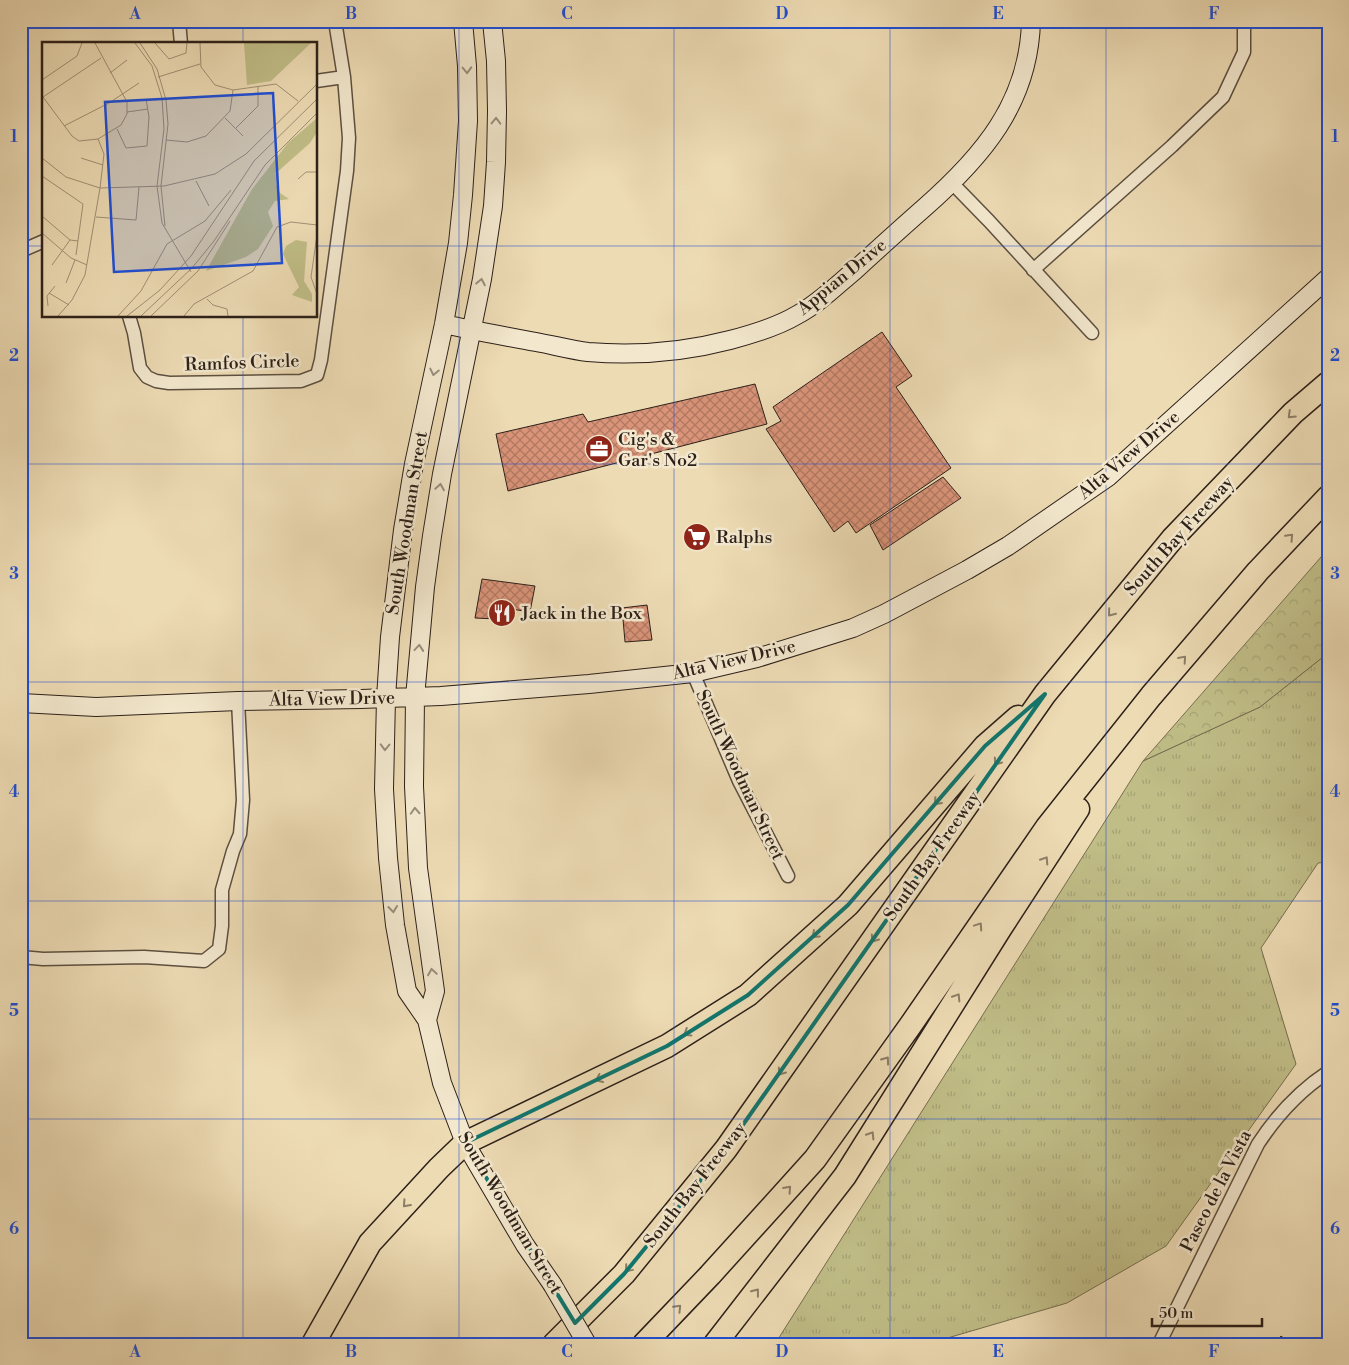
<svg xmlns="http://www.w3.org/2000/svg" width="1349" height="1365" font-family="'Libre Bodoni',serif">
	<style>
		.grass { fill: url(#grass-tufts); stroke: #766e50 }
		.forest { fill: url(#forest-crowns); stroke: #766e50 }
		.building { fill: url(#building-cross-hatch); stroke: #2c2019 }
		.lines { fill: none; stroke-linecap: round; stroke-linejoin: round }
		.street-casing { stroke: #5c4f40; stroke-width: 15 }
		.secondary-casing { stroke: #2c2019; stroke-width: 20 }
		.highway-casing { stroke: #2c2019; stroke-width: 25 }
		.street { stroke: #f3e8ce; stroke-width: 12 }
		.secondary { stroke: #f3e8ce; stroke-width: 18 }
		.highway { stroke: #eddbb4; stroke-width: 22 }
		.secondary-bridge-casing { stroke: #2c2019; stroke-width: 20; stroke-linecap: butt }
		.secondary-bridge { stroke: #f3e8ce; stroke-width: 18 }
		.oneway { stroke: #998e7d }
		.oneway2 { stroke: #8c7e66 }
		.marked { fill: none; stroke: #0f766e; stroke-width: 4; stroke-linejoin: round }
		.grid { fill: none; stroke: #1d4ed8; stroke-width: 1; stroke-opacity: 0.55 }
		.labels { text-anchor: middle; dominant-baseline: central; stroke-width: 5; stroke-linejoin: round; paint-order: stroke }
		.street-label { font-size: 18px; fill: #2c2019; stroke: #f3e8ce }
		.poi-label { font-size: 18px; fill: #2c2019; stroke: #f3e8ce; text-anchor: start }
		.inset-road { fill: none; stroke: #a09076; stroke-width: 1 }
		.view { fill: #1d4ed8; fill-opacity: 0.15; stroke: #1d4ed8; stroke-width: 2.5 }
		.inset-edge { fill: none; stroke: #2c2019; stroke-width: 2.5 }
		.neatline { fill: none; stroke: #1d4ed8; stroke-width: 2 }
		.grid-label { font-size: 16px; text-anchor: middle; font-weight: bold; fill: #1d4ed8 }
	</style>
	<defs>
		<pattern id="grass-tufts" width="24" height="20" patternUnits="userSpaceOnUse" patternTransform="scale(1.25)"><rect width="24" height="20" fill="#c0bd87"/><path d="M3 7l-1-3M5 7V3M7 7l1-3M15 17l-1-3M17 17v-4M19 17l1-3" fill="none" stroke="#a5a274"/></pattern>
		<pattern id="forest-crowns" width="20" height="18" patternUnits="userSpaceOnUse" patternTransform="scale(1.25)"><rect width="20" height="18" fill="#c0bd87"/><path d="M2 6a3 3 0 1 1 6 0M12 15a3 3 0 1 1 6 0" fill="none" stroke="#a5a274"/></pattern>
		<pattern id="building-cross-hatch" width="8" height="8" patternUnits="userSpaceOnUse" patternTransform="scale(1.25)"><rect width="8" height="8" fill="#da9479"/><path d="M0 0l8 8M0 8l8-8" fill="none" stroke="#b17862"/></pattern>
	</defs>
	<rect width="100%" height="100%" fill="#eddbb4"/>
	<filter id="stains"><feTurbulence type="fractalNoise" baseFrequency=".004" numOctaves="4"/><feColorMatrix values="0 0 0 0 .2 0 0 0 0 .09 0 0 0 0 .02 0 0 0 .5 -.17"/></filter>
	<radialGradient id="worn" r=".72"><stop offset=".6" stop-color="#630" stop-opacity="0"/><stop offset="1" stop-color="#630" stop-opacity=".3"/></radialGradient>
	<path class="grass" d="M1328 653V862L1318 863 1261 948 1296 1064 1166 1246 1067 1303 927 1344H775L1143 761 1260 707Z"/>
	<path class="forest" d="M1328 549V653L1260 707 1143 761Z"/>
	<path class="building" d="M882 332 912 376 896 387 951 468 856 533 848 521 834 532 766 429 781 421 773 407Z
		M755 384 767 424 508 491 496 434 583 414 588 422Z
		M943 477 961 498 883 550 870 525Z
		M482 579 535 586 530 612 505 608 504 612H498L497 619 475 618Z
		M647 605 652 640 625 642 622 608Z
		M1281 1336 1291 1344 1275 1343Z"/>
	<g class="lines">
		<g class="street-casing">
			<path id="street" d="M179 21 181 44
				M21 22 22 21
				M316 81 344 77
				M952 183 989 221 1092 333
				M21 251 44 241
				M1033 270 1172 146 1223 97 1244 52V21
				M129 316 134 333 140 368 147 377 156 381 169 383 301 381 317 375 321 360 347 171 349 138 344 77 335 21
				M693 673 739 781 788 876
				M21 957 43 959 144 957 204 961 219 949 222 926V890L233 851 240 834 243 800 238 701
				M1159 1344 1258 1144C1277 1115 1299 1091 1328 1072"/>
		</g>
		<g class="secondary-casing">
			<path id="secondary" d="M463 21 467 66 468 121 463 195 458 243 444 324 414 464 403 530 390 637 386 698 384 789 388 858 395 925 407 991 427 1020 442 1083 465 1143 525 1245 552 1284
				M444 324C474 331 505 336 536 342 553 345 571 350 588 352 636 356 684 352 730 340 753 334 777 327 797 315 818 304 836 286 854 271 877 250 900 229 924 208 982 157 1029 103 1031 21
				M21 703 96 707 238 701 361 699 441 696 589 684 693 673 757 658 853 628 884 614 967 570 1008 546 1108 477 1328 278
				M427 1020 435 991 418 868 414 786 415 697 425 587 432 536 442 474 482 279 493 206 496 162 497 111 496 61 492 21"/>
		</g>
		<g class="highway-casing">
			<path id="highway" d="M313 1344 370 1243 439 1168 465 1143 667 1046 748 995 848 905 985 746 1018 717
				M554 1344 624 1274 726 1149 1045 694 1173 538 1293 413 1328 383
				M644 1344 710 1275 815 1159 910 1026 1047 827 1151 696 1258 571 1328 497
				M715 1344 845 1176 1000 929 1078 809"/>
		</g>
		<use href="#street" class="street"/>
		<use href="#secondary" class="secondary"/>
		<use href="#highway" class="highway"/>
		<g class="secondary-bridge-casing">
			<path id="secondary-bridge" d="M552 1284 587 1344"/>
		</g>
		<use href="#secondary-bridge" class="secondary-bridge"/>
	</g>
	<defs><path id="oneway-chevron" d="M-2-3.5L2.5 0L-2 3.5" fill="none" stroke-width="1.6" stroke-linecap="round" stroke-linejoin="round" transform="scale(1.25)"/></defs>
	<g class="oneway">
		<use href="#oneway-chevron" transform="translate(467 70) rotate(88)"/>
		<use href="#oneway-chevron" transform="translate(496 121) rotate(-89)"/>
		<use href="#oneway-chevron" transform="translate(481 282) rotate(-79)"/>
		<use href="#oneway-chevron" transform="translate(434 372) rotate(102)"/>
		<use href="#oneway-chevron" transform="translate(440 487) rotate(-81)"/>
		<use href="#oneway-chevron" transform="translate(419 648) rotate(-85)"/>
		<use href="#oneway-chevron" transform="translate(385 747) rotate(91)"/>
		<use href="#oneway-chevron" transform="translate(415 811) rotate(-93)"/>
		<use href="#oneway-chevron" transform="translate(393 909) rotate(84)"/>
		<use href="#oneway-chevron" transform="translate(432 972) rotate(-99)"/>
	</g>
	<g class="oneway2">
		<use href="#oneway-chevron" transform="translate(1291 415) rotate(136)"/>
		<use href="#oneway-chevron" transform="translate(1290 537) rotate(-47)"/>
		<use href="#oneway-chevron" transform="translate(1111 613) rotate(129)"/>
		<use href="#oneway-chevron" transform="translate(1183 659) rotate(-49)"/>
		<use href="#oneway-chevron" transform="translate(997 762) rotate(125)"/>
		<use href="#oneway-chevron" transform="translate(937 802) rotate(131)"/>
		<use href="#oneway-chevron" transform="translate(1045 860) rotate(-57)"/>
		<use href="#oneway-chevron" transform="translate(979 926) rotate(-56)"/>
		<use href="#oneway-chevron" transform="translate(815 935) rotate(138)"/>
		<use href="#oneway-chevron" transform="translate(874 939) rotate(125)"/>
		<use href="#oneway-chevron" transform="translate(957 997) rotate(-58)"/>
		<use href="#oneway-chevron" transform="translate(687 1033) rotate(148)"/>
		<use href="#oneway-chevron" transform="translate(886 1060) rotate(-54)"/>
		<use href="#oneway-chevron" transform="translate(781 1072) rotate(125)"/>
		<use href="#oneway-chevron" transform="translate(599 1079) rotate(155)"/>
		<use href="#oneway-chevron" transform="translate(871 1135) rotate(-58)"/>
		<use href="#oneway-chevron" transform="translate(788 1189) rotate(-48)"/>
		<use href="#oneway-chevron" transform="translate(406 1204) rotate(132)"/>
		<use href="#oneway-chevron" transform="translate(628 1269) rotate(130)"/>
		<use href="#oneway-chevron" transform="translate(756 1292) rotate(-52)"/>
		<use href="#oneway-chevron" transform="translate(678 1308) rotate(-46)"/>
	</g>
	<path class="marked" d="M1045 694 726 1149 624 1274 575 1323 465 1143 667 1046 748 995 848 905 985 746Z"/>
	<path class="grid" d="M243 21V44M459 21V1344M674 21V1344M890 21V1344M1106 21V1344M21 246H44M316 246H1328M243 316V1344M21 464H1328M21 682H1328M21 901H1328M21 1119H1328"/>
	<defs>
		<g id="office-disc" transform="scale(1.4375)"><circle r="9.5" fill="#8f2418" stroke="#f3e8ce"/><path d="M-6-3h4V-5.5h4V-3h4V5H-6ZM-1-4.5V-3h2v-1.5ZM-6 0V1H6V0Z" fill="#fff"/></g>
		<g id="supermarket-disc" transform="scale(1.4375)"><circle r="9.5" fill="#8f2418" stroke="#f3e8ce"/><path d="M-6-5.5h2.5l.6 2H6L4.5 2H-2.5L-4.4-4H-6ZM-1.5 3.2a1.3 1.3 0 1 0 .1 0ZM3 3.2a1.3 1.3 0 1 0 .1 0Z" fill="#fff"/></g>
		<g id="restaurant-disc" transform="scale(1.4375)"><circle r="9.5" fill="#8f2418" stroke="#f3e8ce"/><path d="M-5-6h1v4h1v-4h1v4h1v-4h1v5L-1.5 .5V6h-2V.5L-5-1ZM5-6V6H3V1.5H1.5Q1.5-4 5-6Z" fill="#fff"/></g>
	</defs>
	<g fill-rule="evenodd">
		<use href="#office-disc" x="599" y="449"/>
		<use href="#supermarket-disc" x="697" y="537"/>
		<use href="#restaurant-disc" x="502" y="613"/>
	</g>
	<g class="labels">
		<g class="street-label">
			<text transform="translate(842 277) rotate(-39)">Appian Drive</text>
			<text transform="translate(242 363) rotate(-2)">Ramfos Circle</text>
			<text transform="translate(1129 455) rotate(-40)">Alta View Drive</text>
			<text transform="translate(407 523) rotate(-81)">South Woodman Street</text>
			<text transform="translate(1179 536) rotate(-48)">South Bay Freeway</text>
			<text transform="translate(734 660) rotate(-13)">Alta View Drive</text>
			<text transform="translate(332 699) rotate(-1)">Alta View Drive</text>
			<text transform="translate(740 775) rotate(65)">South Woodman Street</text>
			<text transform="translate(932 856) rotate(-55)">South Bay Freeway</text>
			<text transform="translate(695 1185) rotate(-52)">South Bay Freeway</text>
			<text transform="translate(1216 1191) rotate(-63)">Paseo de la Vista</text>
			<text transform="translate(510 1213) rotate(59)">South Woodman Street</text>
		</g>
		<g class="poi-label">
			<text x="618" y="439">Cig's &amp;<tspan x="618" dy="21">Gar's No2</tspan></text>
			<text x="716" y="537">Ralphs</text>
			<text x="521" y="613">Jack in the Box</text>
		</g>
	</g>
	<g transform="translate(42 42)">
		<rect width="275" height="275" fill="#eddbb4"/>
		<path d="M202 1H269L229 39 205 43ZM236 130 234 142 238 151 247 157 233 159 226 170 231 184 216 207 204 215 164 229 210 147ZM254 198 265 200 262 239 270 252V260L250 253 257 245 241 212 244 204Z" fill="#c0bd87"/>
		<path d="M275 76V90L268 101 224 140 210 147 246 101Z" fill="#c0bd87"/>
		<path class="inset-road" d="M93 1 110 24 120 56 122 87 115 144 120 181 149 230M98 1 115 27 124 58 126 82 119 144 123 184M113 1 127 17 144 11 145 1M158 1 159 25 173 43 191 48 234 42 256 59M68 31 85 18M116 35 158 22M0 38 35 14 40 1M1 55 30 94 37 99 56 97 79 83 85 72V60L53 1M1 55 59 16M85 70 106 67M183 76 201 94M22 84 67 61 97 41M75 87 84 106 105 104 107 75 104 57M193 87 216 64V44M124 98 145 100 164 94 188 69 191 48M0 116 24 135 58 146 62 112 56 97M39 116 61 123M0 134 41 162 34 213M256 137 264 130H275M154 139 167 164M0 174 28 198 36 199M54 175 94 178 97 145M0 191 29 216 45 223M275 193 269 235 275 252M10 223 28 198M24 241 33 218M7 251 27 263M165 257 171 263 185 267 186 274M6 264 5 254 13 244M16 274 30 258 43 233 58 146 122 144 173 132 204 112 275 42M76 274 99 249 125 202 163 179 189 148M85 274 118 248 149 214 212 119 275 57M99 274 150 226 172 199 223 123 275 71M109 274 156 229 188 179M142 274 152 262 211 229 235 185 249 180 275 183"/>
		<path class="view" d="M231 51 240 221 72 230 63 60Z"/>
		<rect width="275" height="275" class="inset-edge"/>
	</g>
	<rect width="1349" height="1365" fill="none" stroke="#eddbb4" stroke-width="55"/>
	<path d="M1152 1318v8h110v-8" fill="none" stroke="#2c2019" stroke-width="2.5"/>
	<text x="1159" y="1318" font-size="15" fill="#2c2019" stroke="#f3e8ce" stroke-width="4" paint-order="stroke">50 m</text>
	<rect x="28" y="28" width="1294" height="1310" class="neatline"/>
	<g class="grid-label">
		<text x="135" y="19">A</text>
		<text x="351" y="19">B</text>
		<text x="567" y="19">C</text>
		<text x="782" y="19">D</text>
		<text x="998" y="19">E</text>
		<text x="1214" y="19">F</text>
		<text x="14" y="142">1</text>
		<text x="1335" y="142">1</text>
		<text x="14" y="361">2</text>
		<text x="1335" y="361">2</text>
		<text x="14" y="579">3</text>
		<text x="1335" y="579">3</text>
		<text x="14" y="797">4</text>
		<text x="1335" y="797">4</text>
		<text x="14" y="1016">5</text>
		<text x="1335" y="1016">5</text>
		<text x="14" y="1234">6</text>
		<text x="1335" y="1234">6</text>
		<text x="135" y="1357">A</text>
		<text x="351" y="1357">B</text>
		<text x="567" y="1357">C</text>
		<text x="782" y="1357">D</text>
		<text x="998" y="1357">E</text>
		<text x="1214" y="1357">F</text>
	</g>
	<rect width="100%" height="100%" filter="url(#stains)"/>
	<rect width="100%" height="100%" fill="url(#worn)"/>
</svg>
